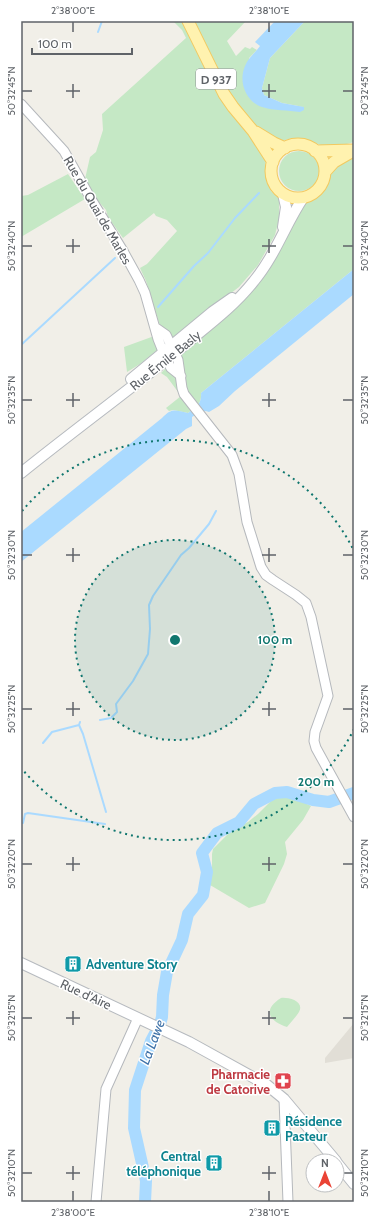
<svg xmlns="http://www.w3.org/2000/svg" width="375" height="1223" font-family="Cabin,sans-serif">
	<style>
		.education { fill: #e1ded6 }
		.green { fill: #c5e8c5 }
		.water { fill: #aadaff }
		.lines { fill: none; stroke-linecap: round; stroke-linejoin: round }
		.stream { stroke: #aadaff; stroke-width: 2 }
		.river { stroke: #aadaff; stroke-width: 12 }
		.tertiary-casing { stroke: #b5b8bc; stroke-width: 11 }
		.secondary-casing { stroke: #b6babf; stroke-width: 12 }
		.primary-casing { stroke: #f2c960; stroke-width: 13 }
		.tertiary { stroke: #fff; stroke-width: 9 }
		.secondary { stroke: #fff; stroke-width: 10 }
		.primary { stroke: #fff2af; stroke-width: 11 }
		.ticks { fill: none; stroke: #5f6368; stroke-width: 1.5 }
		.ring { fill: none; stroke: #0f766e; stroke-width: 2; stroke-dasharray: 2 4 }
		.labels { text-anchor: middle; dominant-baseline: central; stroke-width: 3; stroke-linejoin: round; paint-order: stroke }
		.shield { fill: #fff; stroke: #8f9295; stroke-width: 1 }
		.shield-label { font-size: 12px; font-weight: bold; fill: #5f6368 }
		.street-label { font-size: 13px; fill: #5f6368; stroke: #fff }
		.culture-label { font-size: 13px; font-weight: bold; fill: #0d838f; stroke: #fff; text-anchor: start }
		.health-label { font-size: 13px; font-weight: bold; fill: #be3a42; stroke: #fff; text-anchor: end }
		.water-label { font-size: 14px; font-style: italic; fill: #4174aa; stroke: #fff }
		.centre { fill: #0f766e; stroke: #fff; stroke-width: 2 }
		.ring-label { font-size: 12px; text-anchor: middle; font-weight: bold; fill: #0f766e; stroke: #fff; stroke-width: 3; stroke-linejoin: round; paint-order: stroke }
		.neatline { fill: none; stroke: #5f6368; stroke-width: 1.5 }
		.ticks-label { font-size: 10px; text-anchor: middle; fill: #5f6368 }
	</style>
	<rect width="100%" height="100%" fill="#f1efe8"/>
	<path class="education" d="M354 1023V1058L325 1063V1058Z"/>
	<path class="green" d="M173 21H246L227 41 236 56 245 47 250 49 252 47 257 50 249 58 253 102 304 107 282 103 264 95 262 88 270 58 305 21H354V142L340 146H324L299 138H293L281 141 266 161 265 166 266 178 271 191 279 198V219L275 235 258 265 239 287 182 330 140 364 127 372 124 347 168 331 160 326 146 281 140 268 147 264 177 231 167 220 156 216 154 213 123 238 108 217 106 210 92 194 85 179 90 157 96 152 103 130 102 114 186 38 182 30Z
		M279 171a20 20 0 1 1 40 0a20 20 0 1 1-40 0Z
		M354 157V269L201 393C202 404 196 407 188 413L173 410 169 411 166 408 181 396 167 377 161 373 182 352 252 291 268 271 282 247 304 204 324 189 328 184 332 169 347 159Z
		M68 174 85 199 21 237V196L28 195Z
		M284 795 301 801 311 806 303 820 285 842 287 854 284 864 265 903 249 908 210 885 212 870V854L213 849 233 829 248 822 258 814 275 797Z
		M281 998C288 997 305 1001 299 1012 296 1017 291 1022 287 1027 269 1021 262 1010 281 998Z"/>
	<path class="water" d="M275 21H305L270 58 262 88 264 95 282 103 304 107V110L300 112C288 110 274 111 262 107 246 102 238 82 245 66 248 58 255 53 260 46L255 42Z
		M354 269V294L235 391 219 406 209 412C202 409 198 413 192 417V426L186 429 21 562V532L162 418C172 408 174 410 188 413 196 407 202 404 201 393Z"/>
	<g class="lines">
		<path class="stream" d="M98 32 102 21
			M158 307 194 266 208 253 235 218 259 193
			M21 345 115 258
			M100 720 111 718 117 712 116 704 133 681 148 654 150 629 149 605 153 596 181 555 189 548 209 524 216 511
			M80 722 79 725 83 734 106 812
			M43 743 52 732 79 725
			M21 823H23L25 814 28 813 105 824"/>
		<path class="river" d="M145 1202 146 1181 134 1128 135 1090 151 1041 160 1024 162 1017 163 995 167 972 182 940 188 914 203 895 207 872 202 853 217 833 239 822 254 804 275 793 287 792 313 800 329 802 354 793"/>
		<g class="tertiary-casing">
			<path id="tertiary" d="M21 104 64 151 91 199 123 251 139 280 145 293 158 339 166 359 171 368 181 376
				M156 328 166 335 178 360 182 388 184 394 232 455 239 474 247 522 261 567 266 575 273 580 296 595 306 603 311 617 328 696 315 732 314 741 316 748 354 817
				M284 1099 288 1202
				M96 1202 106 1089 138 1018"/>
		</g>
		<g class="secondary-casing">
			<path id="secondary" d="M283 227 286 207 283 194
				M131 379 212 312 232 298
				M21 473C72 432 125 393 176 352 203 329 232 309 254 281 275 256 285 225 303 198
				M21 963 189 1042 267 1085 284 1099 336 1161
				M337 1163 354 1184"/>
		</g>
		<g class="primary-casing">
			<path id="primary" d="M188 21 224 94 233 107 253 131 273 162
				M256 132 274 143 285 148
				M271 171a27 27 0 1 1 54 0a27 27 0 1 1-54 0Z
				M315 151 354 150
				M325 172 334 162 353 151"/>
		</g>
		<use href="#tertiary" class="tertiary"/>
		<use href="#secondary" class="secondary"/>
		<use href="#primary" class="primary"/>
	</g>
	<path class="ticks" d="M73 22V32M269 22V32M73 84V98M269 84V98M22 91H32M66 91H80M262 91H276M343 91H353M73 239V253M269 239V253M22 246H32M66 246H80M262 246H276M343 246H353M73 393V407M269 393V407M22 400H32M66 400H80M262 400H276M343 400H353M73 548V562M269 548V562M22 555H32M66 555H80M262 555H276M343 555H353M73 702V716M269 702V716M22 709H32M66 709H80M262 709H276M343 709H353M73 857V871M269 857V871M22 864H32M66 864H80M262 864H276M343 864H353M73 1011V1025M269 1011V1025M22 1018H32M66 1018H80M262 1018H276M343 1018H353M73 1166V1180M269 1166V1180M22 1173H32M66 1173H80M262 1173H276M343 1173H353M73 1191V1201M269 1191V1201"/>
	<circle cx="175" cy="640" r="100" fill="#0f766e" fill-opacity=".12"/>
	<g class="ring">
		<circle cx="175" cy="640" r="100"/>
		<path d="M354 729A200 200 0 0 1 22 769M22 511A200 200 0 0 1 354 551"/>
	</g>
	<defs>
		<g id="building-square" transform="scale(0.9)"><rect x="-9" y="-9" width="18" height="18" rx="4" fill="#0f9aa8" stroke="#fff"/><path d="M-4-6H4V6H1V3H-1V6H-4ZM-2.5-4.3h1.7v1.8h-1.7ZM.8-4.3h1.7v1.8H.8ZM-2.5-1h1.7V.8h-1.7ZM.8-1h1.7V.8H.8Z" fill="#fff"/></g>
		<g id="pharmacy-square" transform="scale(0.9)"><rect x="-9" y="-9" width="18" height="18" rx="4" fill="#e0444e" stroke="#fff"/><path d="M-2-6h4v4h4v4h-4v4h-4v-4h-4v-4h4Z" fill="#fff"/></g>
	</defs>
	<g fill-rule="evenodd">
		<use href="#building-square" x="73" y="964"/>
		<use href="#pharmacy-square" x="283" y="1081"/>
		<use href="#building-square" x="272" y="1128"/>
		<use href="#building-square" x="214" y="1163"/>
	</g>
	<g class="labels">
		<rect class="shield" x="196" y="69" width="40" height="20" rx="3"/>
		<g class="shield-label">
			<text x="216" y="79">D 937</text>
		</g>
		<g class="street-label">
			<text transform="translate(98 210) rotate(60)">Rue du Quai de Marles</text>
			<text transform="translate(165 360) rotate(-39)">Rue Émile Basly</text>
			<text transform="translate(86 994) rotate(25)">Rue d'Aire</text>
		</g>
		<g class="culture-label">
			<text x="86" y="964">Adventure Story</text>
			<text x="285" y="1121">Résidence<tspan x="285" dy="15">Pasteur</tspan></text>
			<text x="201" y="1156" text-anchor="end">Central<tspan x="201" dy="15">téléphonique</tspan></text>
		</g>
		<g class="health-label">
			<text x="270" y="1074">Pharmacie<tspan x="270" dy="15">de Catorive</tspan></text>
		</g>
		<g class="water-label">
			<text transform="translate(152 1042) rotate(-69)">La Lawe</text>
		</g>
	</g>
	<circle cx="175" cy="640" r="6" class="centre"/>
	<g class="ring-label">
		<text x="275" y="644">100 m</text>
		<text x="316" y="786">200 m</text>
	</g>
	<rect width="375" height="1223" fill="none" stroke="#ffffff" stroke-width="44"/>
	<g transform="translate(325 1173)"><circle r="19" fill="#ffffff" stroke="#bfc1c3"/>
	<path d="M0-3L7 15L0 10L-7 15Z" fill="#ea4335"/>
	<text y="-6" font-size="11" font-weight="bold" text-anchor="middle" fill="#5f6368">N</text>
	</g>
	<path d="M32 48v6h100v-6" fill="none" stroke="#5f6368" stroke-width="2"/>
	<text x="38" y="48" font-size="12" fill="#5f6368" stroke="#ffffff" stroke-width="3" paint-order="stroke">100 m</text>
	<rect x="22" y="22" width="331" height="1179" class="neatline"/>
	<g class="ticks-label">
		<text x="73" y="14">2°38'00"E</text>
		<text x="269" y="14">2°38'10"E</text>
		<text transform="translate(11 91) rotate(-90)" y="4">50°32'45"N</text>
		<text transform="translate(364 91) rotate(-90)" y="4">50°32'45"N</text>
		<text transform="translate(11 246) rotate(-90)" y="4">50°32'40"N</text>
		<text transform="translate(364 246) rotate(-90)" y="4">50°32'40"N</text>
		<text transform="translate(11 400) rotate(-90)" y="4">50°32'35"N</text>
		<text transform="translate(364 400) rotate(-90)" y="4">50°32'35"N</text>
		<text transform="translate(11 555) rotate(-90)" y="4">50°32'30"N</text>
		<text transform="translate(364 555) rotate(-90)" y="4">50°32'30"N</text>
		<text transform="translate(11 709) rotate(-90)" y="4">50°32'25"N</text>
		<text transform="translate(364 709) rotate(-90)" y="4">50°32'25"N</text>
		<text transform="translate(11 864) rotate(-90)" y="4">50°32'20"N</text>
		<text transform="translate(364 864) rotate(-90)" y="4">50°32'20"N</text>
		<text transform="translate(11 1018) rotate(-90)" y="4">50°32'15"N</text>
		<text transform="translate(364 1018) rotate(-90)" y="4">50°32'15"N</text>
		<text transform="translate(11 1173) rotate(-90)" y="4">50°32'10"N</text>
		<text transform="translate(364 1173) rotate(-90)" y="4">50°32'10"N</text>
		<text x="73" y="1216">2°38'00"E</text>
		<text x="269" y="1216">2°38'10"E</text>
	</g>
</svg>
